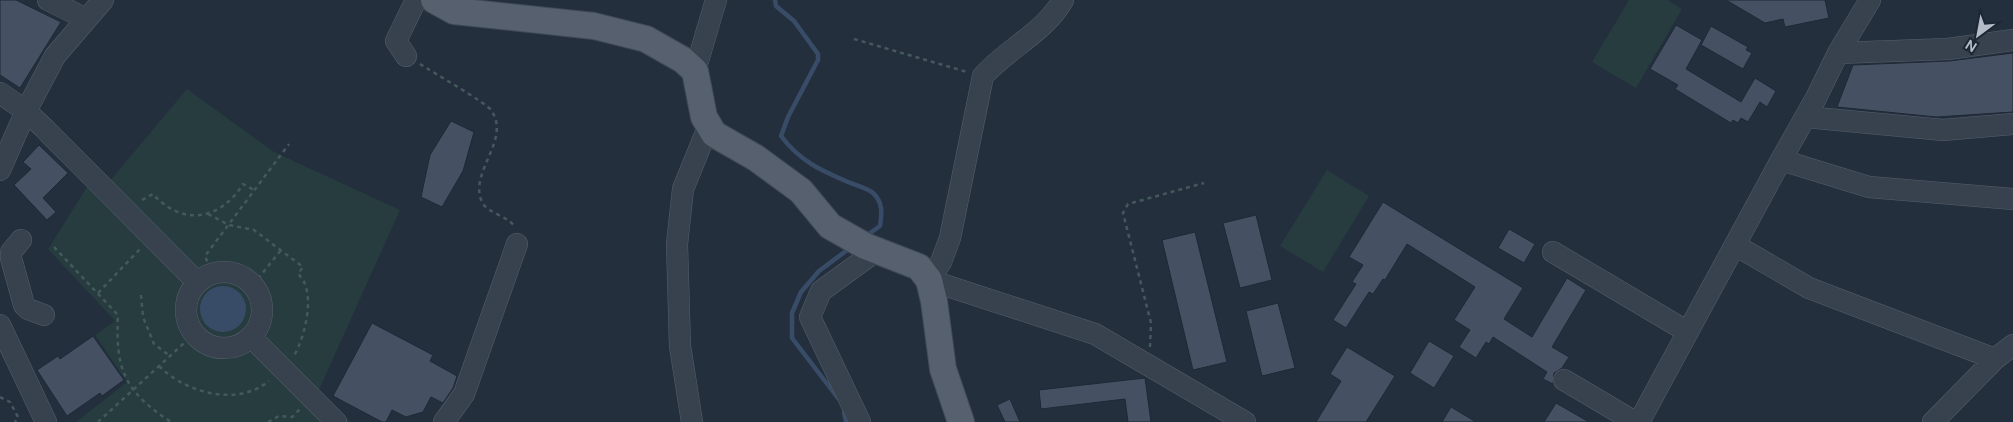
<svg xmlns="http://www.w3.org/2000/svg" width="2013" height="422" font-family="'DM Sans',sans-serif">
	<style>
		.green { fill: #263c3f }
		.water { fill: #394c67 }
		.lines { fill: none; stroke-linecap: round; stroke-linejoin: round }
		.stream { stroke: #394c67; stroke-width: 4.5 }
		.building { fill: #455162; stroke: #1f2835 }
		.minor-casing { stroke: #565f6c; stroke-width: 22 }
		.major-casing { stroke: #414a57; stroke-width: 28 }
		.path { stroke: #44595c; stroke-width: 2.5; stroke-dasharray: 4 4; stroke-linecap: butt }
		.minor { stroke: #38414e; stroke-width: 21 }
		.major { stroke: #56606e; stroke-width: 26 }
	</style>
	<rect width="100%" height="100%" fill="#242f3e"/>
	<path class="green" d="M1629 0H1667L1682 9 1636 88 1592 62Z
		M187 89 274 152 400 210 318 392 351 422H76L127 382 95 335 115 321 48 249 87 187 39 140 49 121 109 182Z
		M1327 170 1369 196 1323 272 1280 246Z"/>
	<path class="water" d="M200 309a23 23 0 1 1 46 0a23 23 0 1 1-46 0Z"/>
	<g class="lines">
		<path class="stream" d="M775 0 776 6 794 21 818 54V60L788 117 781 136C800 161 820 170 848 182 855 185 868 188 873 193 883 202 882 214 880 226L866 236
			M838 398 792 338V313L801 292 819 271 850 248
			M844 412 846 422"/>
	</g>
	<path class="building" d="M0 0H16L61 22 20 88 0 75Z
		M1726 0H1825L1829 18 1785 27 1783 19 1765 23Z
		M1676 25 1702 40 1686 69 1741 102 1755 78 1776 91 1767 107 1760 102 1748 122 1741 118 1738 123 1733 120 1731 123 1675 89 1678 85 1650 69Z
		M1711 26 1748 47 1746 50 1752 53 1743 69 1701 45Z
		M2013 53V112L1936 117 1837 107 1853 65 1949 61Z
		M451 121 474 132 463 171 442 207 421 197 430 155Z
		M39 145 68 173 43 198 56 212 47 220 14 185 31 169 23 162Z
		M1383 202 1523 288 1504 319 1532 337 1567 278 1586 290 1552 347 1569 357 1562 368 1554 373 1553 384 1543 379 1547 372 1493 337 1489 344 1486 342 1476 358 1459 347 1470 330 1454 320 1475 287 1407 244 1385 280 1383 279 1373 294 1369 292 1346 328 1333 320 1356 284 1352 282 1363 265 1349 257Z
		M1256 215 1272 280 1240 288 1223 223Z
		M1509 229 1535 244 1524 263 1498 248Z
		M1195 232 1227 362 1193 370 1162 240Z
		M1278 303 1295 368 1262 376 1246 311Z
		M372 323 433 355 430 361 457 376 453 388 443 403 431 397 423 412 406 417 392 410 386 422H382L333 396Z
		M93 336 124 380 102 396 100 393 67 416 37 370 58 356 60 359Z
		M1429 341 1454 356 1434 388 1410 373Z
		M1347 347 1395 376 1366 422H1316L1341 381 1330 374Z
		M1145 378 1151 422H1128L1125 399 1041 409 1039 390Z
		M1010 399 1020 422H1005L997 405Z
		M1556 403 1589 422H1544Z
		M1451 407 1476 422H1442Z"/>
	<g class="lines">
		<g class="minor-casing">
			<path id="minor" d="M48 0 86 19
				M1063 0C1045 32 1007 49 983 76L950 238 941 262 929 280 1095 334 1245 422
				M1838 53 1948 49 2013 40
				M406 56 396 41 416 0
				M695 71 716 0
				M0 93 26 111 45 129 197 282
				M1806 117 1943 130 2013 124
				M1781 160 1869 187 2013 199
				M0 170 26 111 55 56 103 0
				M21 240 11 252V258L24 305 28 309 44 315
				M1735 245 1809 288 1995 359
				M1553 252 1688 332
				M186 310a38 38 0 1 1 76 0a38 38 0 1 1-76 0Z
				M0 325 46 422
				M251 337 336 422
				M1564 380 1635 422
				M444 422 464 394 517 244
				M692 422 680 346 677 244 683 189 709 125
				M860 422 810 317 821 291 876 251
				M1639 422 1781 160 1816 98 1838 53 1870 0
				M1933 422 1995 359 2013 345"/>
		</g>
		<g class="major-casing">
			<path id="major" d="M434 0 454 11 594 26 646 39 683 60 695 71 704 117 714 134 756 158 801 191 830 226 865 246 919 267 929 280 934 301 943 369 961 422"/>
		</g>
		<path class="path" d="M854 39 967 72
			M420 64C432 72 485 102 491 110 512 140 468 172 482 202 487 213 508 216 515 227
			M142 200 153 194C182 227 221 220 243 184L254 190
			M208 214 229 225 254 230 303 267 298 274C317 290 305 337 294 356
			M54 247 118 315C115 370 125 392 171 422
			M210 269 205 256 289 144
			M253 285 281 250
			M98 293 140 249
			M141 295 143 317 154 344 170 356
			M1150 347 1151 323 1123 213 1128 204 1204 183
			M159 366C186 393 237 407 269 381
			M0 397 10 402 18 417 15 422
			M98 422 194 334
			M268 422 279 416 292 417 300 409"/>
		<use href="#minor" class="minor"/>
		<use href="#major" class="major"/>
	</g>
	<g transform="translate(1978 35) rotate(212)" stroke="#1d2633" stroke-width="4" paint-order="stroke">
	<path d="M0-4L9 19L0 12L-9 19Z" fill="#b4bcc9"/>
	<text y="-8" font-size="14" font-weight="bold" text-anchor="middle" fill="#b4bcc9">N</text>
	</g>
</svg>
